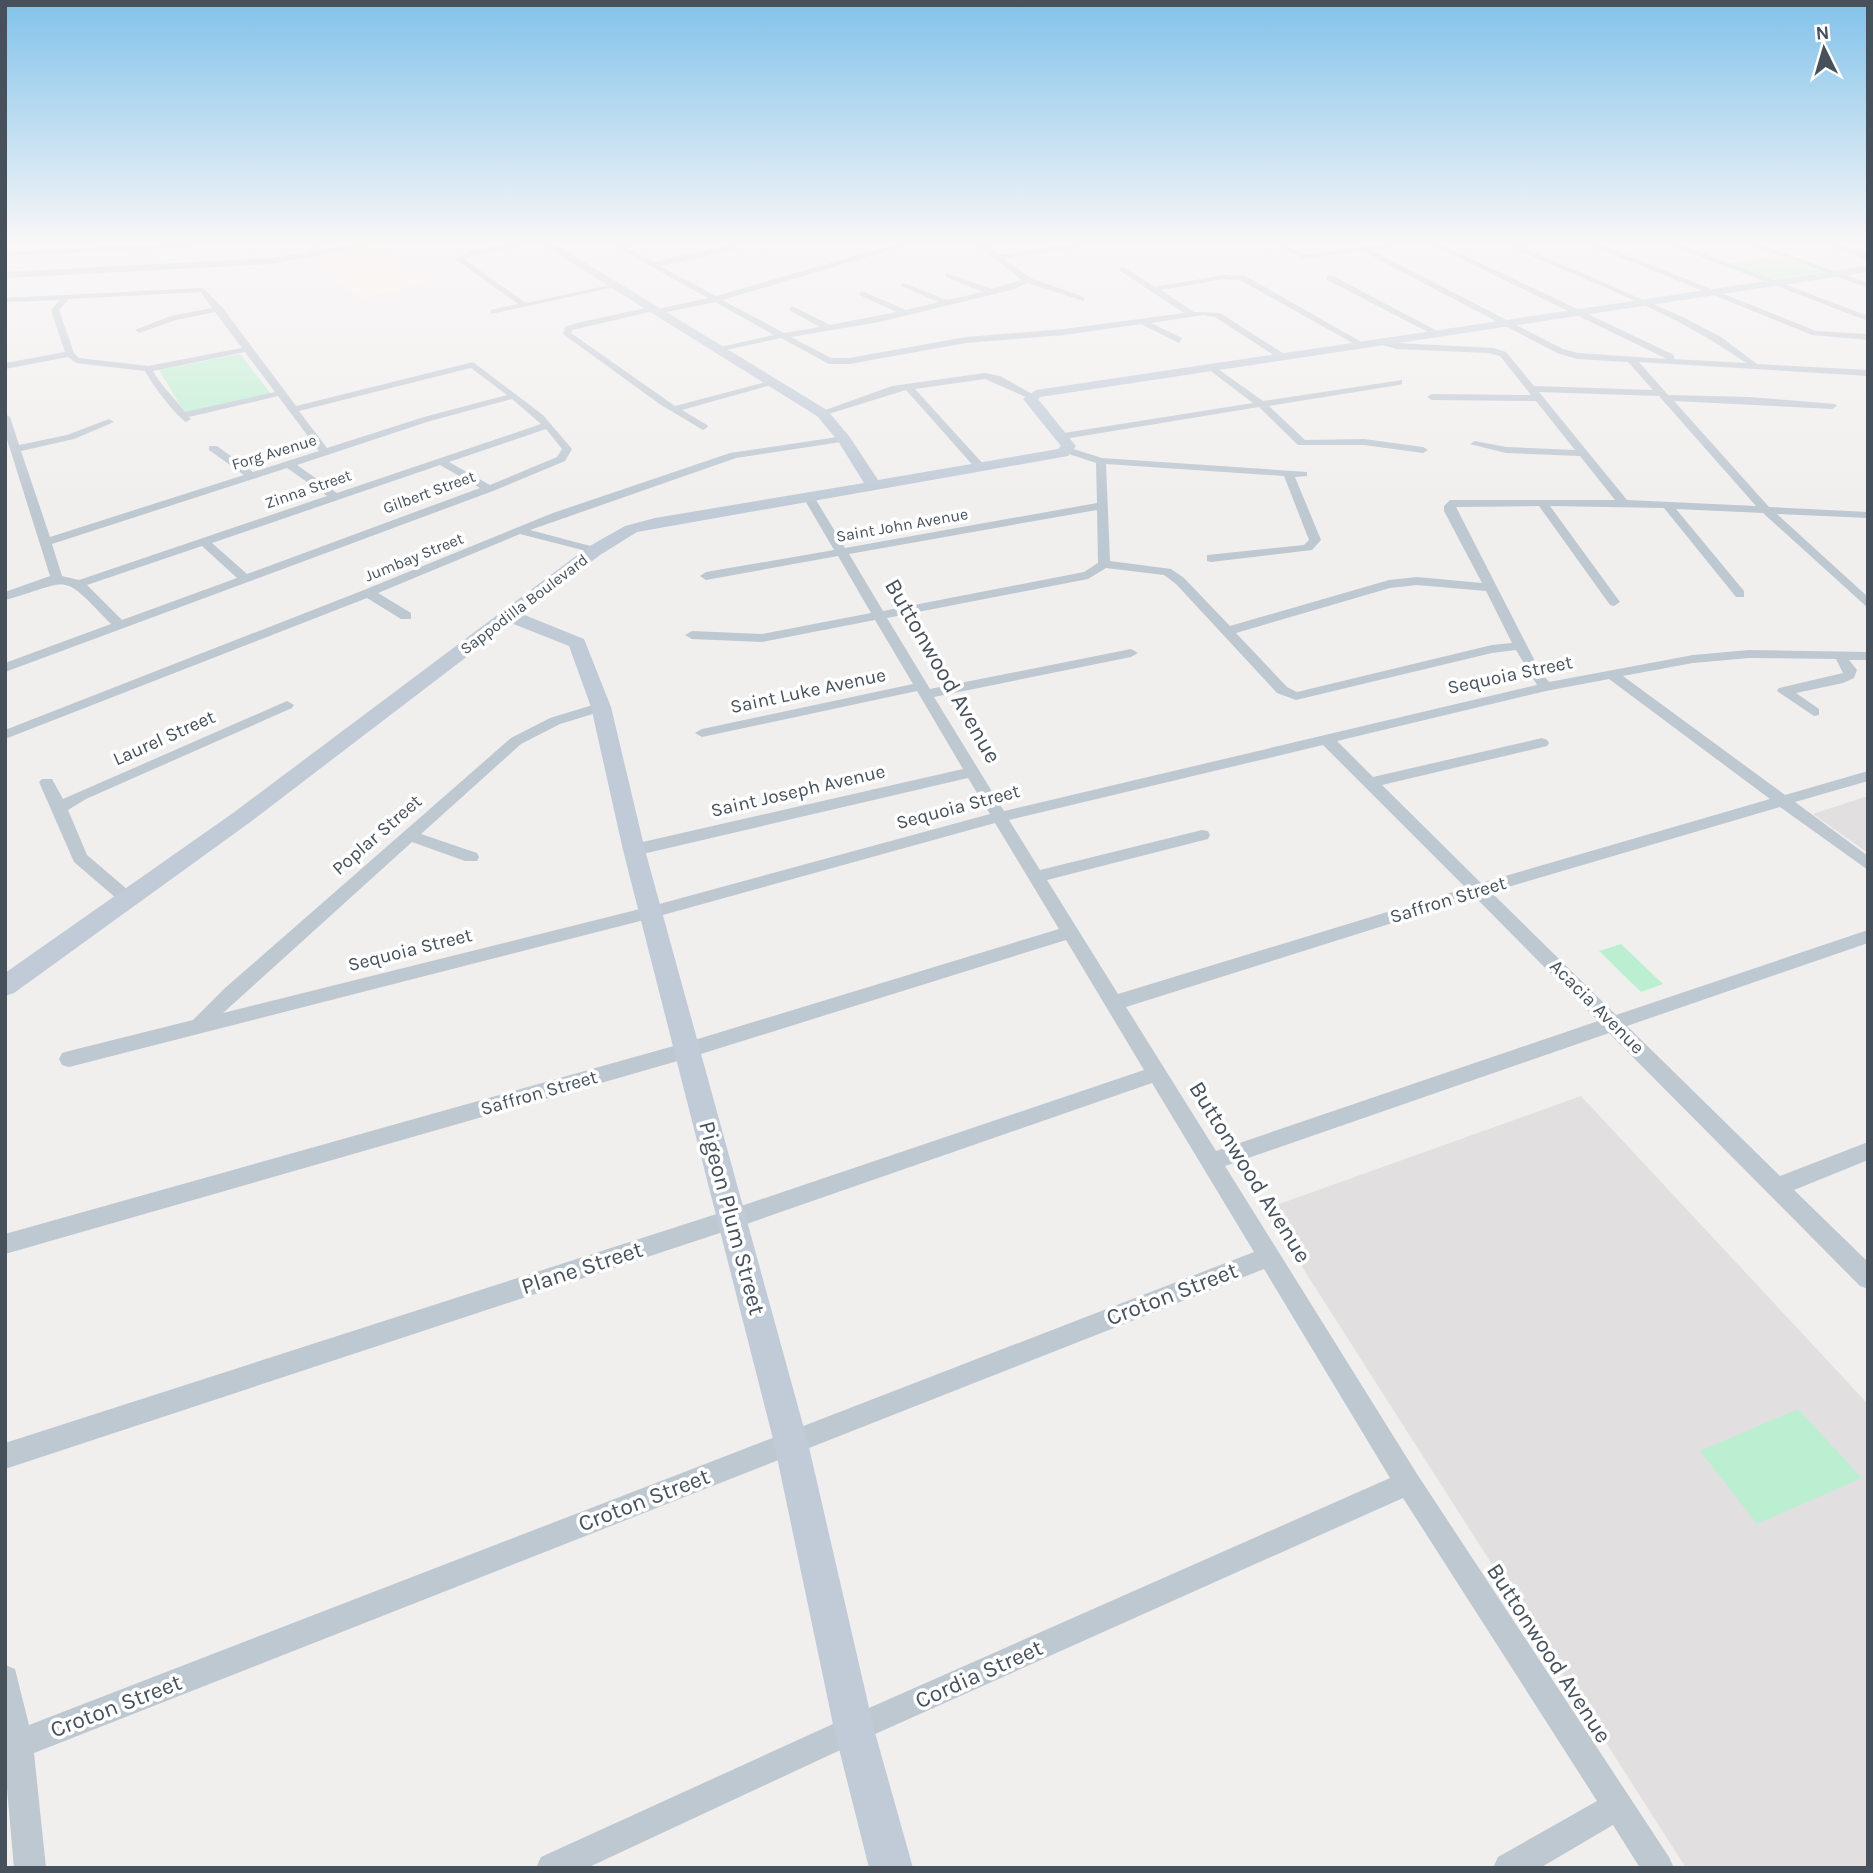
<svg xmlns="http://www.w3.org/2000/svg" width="1873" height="1873" font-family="Karla,sans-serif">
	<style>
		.commercial { fill: #fcf6e7 }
		.education { fill: #e2dfe0 }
		.green { fill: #bcefd1 }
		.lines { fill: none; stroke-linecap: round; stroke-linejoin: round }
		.street { fill: #bec8d1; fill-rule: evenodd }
		.secondary { fill: #c0cbd7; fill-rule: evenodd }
		.labels { text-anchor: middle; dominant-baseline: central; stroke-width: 7; stroke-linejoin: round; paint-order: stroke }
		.far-street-label { font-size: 16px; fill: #46515c; stroke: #fff }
		.street-label { font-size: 19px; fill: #46515c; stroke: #fff }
		.near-street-label { font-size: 23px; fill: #46515c; stroke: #fff }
	</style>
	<rect width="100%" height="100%" fill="#f1eeee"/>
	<path class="commercial" d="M375 246 429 283 360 298 309 259Z"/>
	<path class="education" d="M1868 796V853L1813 814Z
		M1581 1096 1868 1404V1868H1686L1265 1209Z"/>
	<path class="green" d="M1778 256 1822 272 1770 280 1727 263Z
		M240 354 271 394 185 413 159 370Z
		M1621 944 1663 984 1641 992 1599 951Z
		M1798 1409 1862 1478 1757 1524 1700 1451Z"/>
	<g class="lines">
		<path class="street" d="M190 243 231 244 5 256V252Z
			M313 243H320L314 257H308Z
			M513 243H530L464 259 526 303 615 284 619 286 491 314V310L518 304 455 259 470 251Z
			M610 243H619L654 262 737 243 739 249 660 266 716 296 901 243H914L722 300 784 333 820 327 789 310 792 306 830 325 897 312 859 295 862 291 906 310 939 302 901 286V282L947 300 983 292 946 277V273L992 289 1022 280 975 243H983L999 255 1081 243H1103L1004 259 1030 278 1084 297V301L1027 283 1015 289 879 322 791 337 831 358H849L966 337 1064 329 1184 313 1119 270 1122 266 1155 287 1224 275 1245 276 1365 344 1358 346 1240 280 1224 279 1161 290 1194 312 1220 313 1284 354V358H1278L1215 317 1203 315 1151 323 1182 338 1179 343 1141 324 1064 335 966 343 849 364H829L781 338 716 352V348L774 335 715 302 657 314 654 311 572 330 571 333 675 406 773 380 778 383 682 410 707 425 708 427 703 430 661 405 563 334 565 327 577 323 651 307 654 310 708 298Z
			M1271 243H1281L1306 255 1388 243H1410L1371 250 1563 349 1578 353 1667 359 1428 243H1438L1674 355V359L1746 363C1676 313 1593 283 1514 249L1517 245 1685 318 1721 337 1757 364 1868 370V376L1639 362 1668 395 1750 397 1835 404 1837 406 1832 409 1674 401 1769 507 1868 512V518L1777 514 1868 597V608L1763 513 1676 509 1744 591V597H1736L1664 508 1550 506 1620 602 1614 606 1610 605 1539 506 1456 507 1540 671 1549 682 1693 655 1749 650 1868 652V660H1849L1857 670 1854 678 1843 683 1796 693 1819 709V715L1814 716 1777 691 1779 688 1843 673 1836 659 1749 658 1693 663 1623 676 1785 795 1868 771V781L1795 802 1868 856V870L1780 807 1491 892 1616 1015 1868 930V943L1627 1026 1780 1176 1868 1142V1160L1794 1190 1868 1262V1289L1860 1286 1609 1033 1225 1166 1417 1474 1669 1857 1674 1868H1640L1613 1825 1540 1868H1493L1498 1857 1597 1801 1403 1498 864 1739 587 1868H536L541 1857 844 1719 1390 1478 1264 1269 34 1753 46 1868H14L5 1766V1665L15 1669 29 1725 1254 1252 1152 1083 732 1229 5 1469V1443L732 1209 1144 1070 1066 940 688 1058 5 1254V1234L688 1042 1059 929 995 823 652 918 69 1067 62 1065 59 1059 62 1053 69 1051 193 1020 225 988 511 738 550 718 596 704 601 703 608 707 606 710 560 724 521 744 421 834 477 853 479 857 477 861H465L412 842 223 1013 652 906 990 814 968 778 634 856 626 850 634 844 963 769 917 691 702 737 695 733 702 729 913 684 875 620 762 642 692 639 685 635 692 631 762 634 871 613 838 556 706 580 700 576 706 572 834 550 803 497 805 495H813L845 548 1097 503 1096 463 1063 452 1062 450 1067 447 1102 458 1307 472V476L1295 477 1321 540 1312 550 1211 562 1207 561V555L1304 545 1309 540 1284 476 1106 464 1110 561 1171 569 1184 578 1230 626 1389 580 1417 577 1482 583 1444 511V506L1450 500H1615L1580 456 1506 453 1470 444 1475 441 1506 447 1575 450 1536 401 1432 400 1427 397 1432 394 1531 395 1500 356 1489 353 1396 349 1372 342 1376 339 1396 343 1493 348 1506 352 1534 386 1653 390 1628 362 1577 359 1557 353 1362 251 1305 259ZM1539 392 1659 396 1756 506 1627 500ZM1097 510 1098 563 1084 572 883 611 849 554ZM1106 568 1164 575 1176 584 1277 693 1296 700 1492 653 1516 650 1537 685 1004 811 934 697 1131 657 1138 653 1131 649 930 689 887 618 1088 579ZM1417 585 1486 591 1512 643 1492 645 1297 692 1287 687 1236 633 1390 588ZM1609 679 1770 799 1481 883 1382 785 1547 746 1549 743 1547 740 1542 738 1373 777 1337 741 1546 691ZM1323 745 1466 888 1118 994 1047 880 1208 839 1210 835 1208 831 1202 830 1040 870 1009 820ZM1475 897 1598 1021 1216 1151 1126 1007Z
			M1585 243H1596L1816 331 1868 334V340L1812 335Z
			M1665 243H1676L1868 316V321Z
			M1745 243H1756L1868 283V288Z
			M1327 276H1333L1441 333 1434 335 1327 280Z
			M203 288 222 307 296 406 473 362 543 415 572 449 565 461 493 491 5 672V663L111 624C59 570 73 581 5 600V592L50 576 5 433V414L10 417 19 445 67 435 109 419 114 422 74 439 21 451 50 537 244 475 209 450V446H217L253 472 319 451 278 396 189 417 191 419 186 422C175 415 152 384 145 371L76 363 68 357 5 369V363L65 352 51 310 60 300 5 302V298ZM201 292 212 308 171 316 135 330 139 333 176 320 215 312 242 348 148 366 79 358 74 353 59 310 69 299ZM245 352 275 392 185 412C174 397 162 387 153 371ZM471 368 507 395 424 417 327 448 299 411ZM512 399 541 424 337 493 297 465 430 421ZM546 429 562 449 557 457 490 485 449 462ZM440 465 480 488 247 574 212 543ZM287 468 327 496 79 580 62 576 52 544ZM202 546 237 578 122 620 87 585Z
			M1211 364 1263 401 1402 380V384L1399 385 1269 406 1305 440 1364 439 1423 447 1428 450 1423 453 1364 445H1298L1259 407 1064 439 1059 436 1064 433 1253 403 1208 369 1206 367Z
			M985 373 1000 376 1036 396 1028 398 985 379 915 389 985 466 986 468 981 471 977 470 906 390 822 416 817 413 892 386Z
			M844 436 848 437V441L736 458 530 530 598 548V554L520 534 378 593 411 613V619H401L367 598 5 739V730L364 590 553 513 730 453Z
			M287 701 294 705 292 708 86 799 68 810 87 855 135 896 137 900 135 904H123L74 862 39 782 42 779H52L63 799Z"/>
		<path class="secondary" d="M360 243H387L272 264 5 278V272L272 258Z
			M540 243H553L827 410 849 436 878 480 1058 449 1061 446 1023 399 1036 390 1868 266V272L1040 397 1038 399 1076 446 1068 456 637 532 600 555 522 614 584 639 611 707 645 850 808 1443 874 1729 913 1868H869L834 1729 774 1443 623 850 591 707 569 646 511 623 249 823 14 993 5 996V973L233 813 588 547 625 526 655 518 864 483 838 441 817 416Z
			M1822 243H1838L1868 253V260Z"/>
	</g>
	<linearGradient id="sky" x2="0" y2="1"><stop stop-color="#81c2ea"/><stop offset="0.48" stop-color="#f9f7f7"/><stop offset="1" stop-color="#f9f7f7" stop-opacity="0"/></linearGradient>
	<rect width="1873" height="506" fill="url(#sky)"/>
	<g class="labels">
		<g class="far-street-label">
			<text transform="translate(274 452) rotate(-17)">Forg Avenue</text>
			<text transform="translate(308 489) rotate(-19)">Zinna Street</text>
			<text transform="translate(429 492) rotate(-20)">Gilbert Street</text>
			<text transform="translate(902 525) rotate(-10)">Saint John Avenue</text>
			<text transform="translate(414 557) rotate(-22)">Jumbay Street</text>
			<text transform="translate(524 604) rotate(-37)">Sappodilla Boulevard</text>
		</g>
		<g class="street-label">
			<text transform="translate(1510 675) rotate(-12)">Sequoia Street</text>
			<text transform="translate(808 691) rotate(-12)">Saint Luke Avenue</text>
			<text transform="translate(164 738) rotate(-24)">Laurel Street</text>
			<text transform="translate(798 791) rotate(-13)">Saint Joseph Avenue</text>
			<text transform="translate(958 807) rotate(-15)">Sequoia Street</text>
			<text transform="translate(377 835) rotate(-41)">Poplar Street</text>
			<text transform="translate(1448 900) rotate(-17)">Saffron Street</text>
			<text transform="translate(410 950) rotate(-14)">Sequoia Street</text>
			<text transform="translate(1597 1007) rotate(45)">Acacia Avenue</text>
			<text transform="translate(539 1093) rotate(-16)">Saffron Street</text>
		</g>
		<g class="near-street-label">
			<text transform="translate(943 671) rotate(60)">Buttonwood Avenue</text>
			<text transform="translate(1250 1172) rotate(58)">Buttonwood Avenue</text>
			<text transform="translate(732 1218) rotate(75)">Pigeon Plum Street</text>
			<text transform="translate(582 1268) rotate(-18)">Plane Street</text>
			<text transform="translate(1172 1294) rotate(-21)">Croton Street</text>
			<text transform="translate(644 1500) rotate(-21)">Croton Street</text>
			<text transform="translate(1549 1653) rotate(57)">Buttonwood Avenue</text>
			<text transform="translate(979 1674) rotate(-24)">Cordia Street</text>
			<text transform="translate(116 1706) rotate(-21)">Croton Street</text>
		</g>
	</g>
	<rect width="1873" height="1873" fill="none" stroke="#46515c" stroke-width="14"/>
	<g transform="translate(1824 49) rotate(355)" stroke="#ffffff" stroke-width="5" paint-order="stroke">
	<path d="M0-5L12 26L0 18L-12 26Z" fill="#46515c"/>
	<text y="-10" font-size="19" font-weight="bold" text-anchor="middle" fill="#46515c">N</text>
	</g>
</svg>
